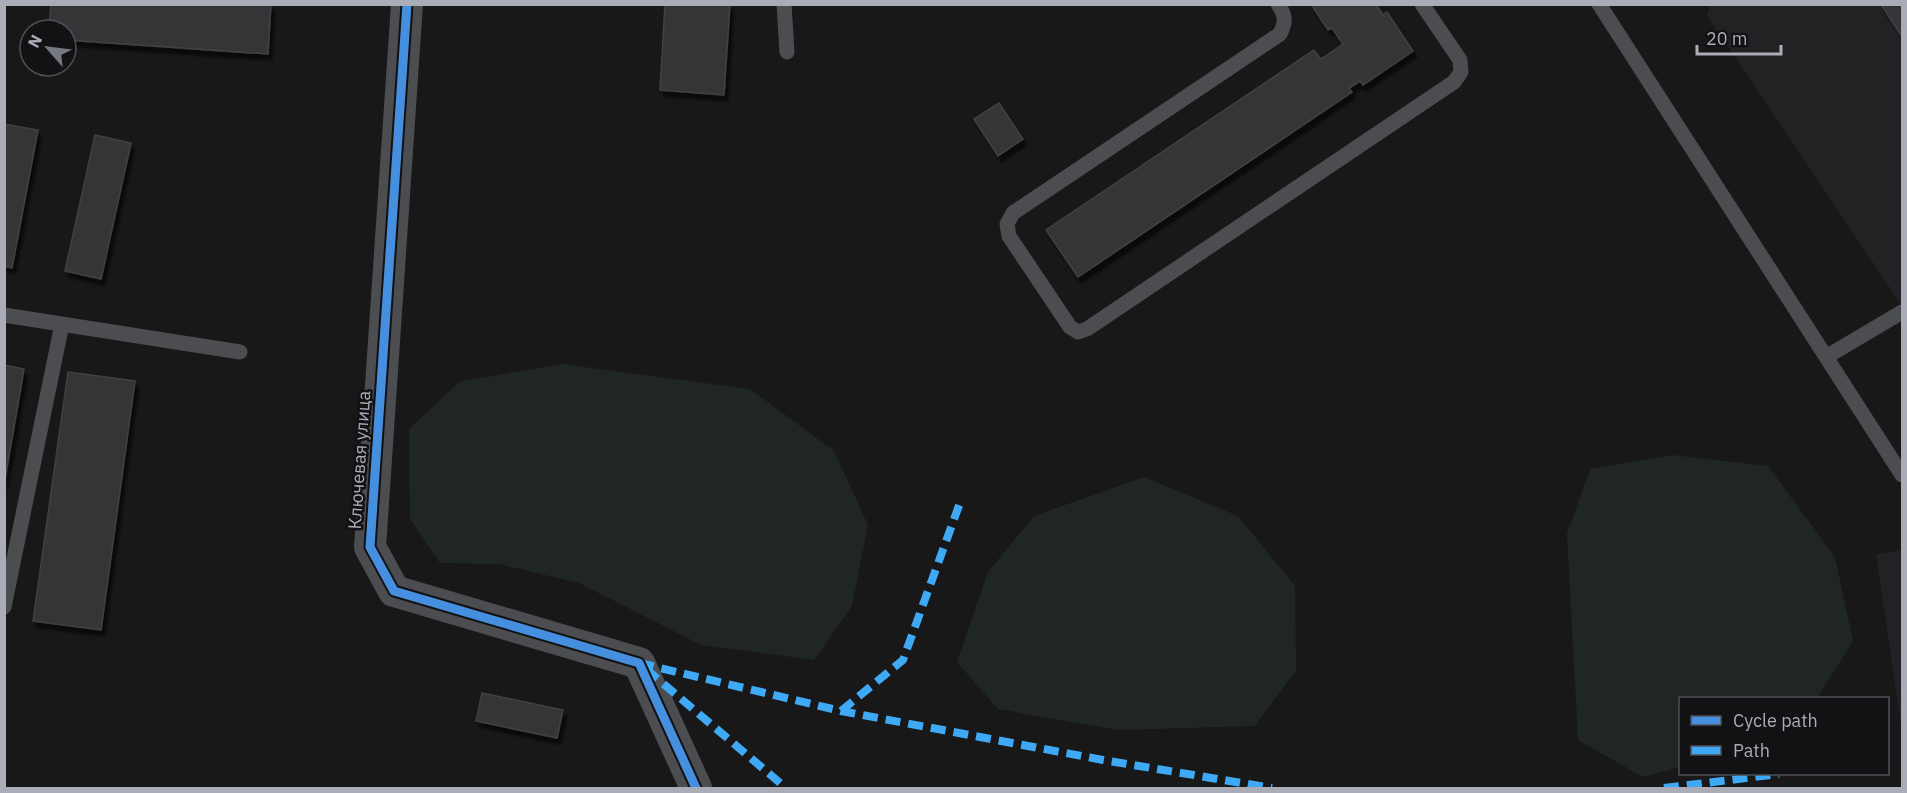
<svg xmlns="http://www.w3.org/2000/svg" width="1907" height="793" font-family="'IBM Plex Sans',sans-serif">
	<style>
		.built { fill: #222224 }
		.green { fill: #202722 }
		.building { fill: #363637; stroke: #404144; stroke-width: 1.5; filter: url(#shadow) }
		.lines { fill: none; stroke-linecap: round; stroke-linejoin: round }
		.lane { stroke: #4c4d51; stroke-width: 15 }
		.street { stroke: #4c4d51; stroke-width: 32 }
		.quiet { stroke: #3fa9f5; stroke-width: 8; stroke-dasharray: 15 8; stroke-linecap: butt }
		.cycleway-casing { stroke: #121214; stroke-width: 13 }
		.cycleway { stroke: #468fdf; stroke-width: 9 }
		.labels { text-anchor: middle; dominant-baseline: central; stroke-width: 5; stroke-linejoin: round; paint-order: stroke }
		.street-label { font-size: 18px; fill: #aaadb8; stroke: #121214 }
	</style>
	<defs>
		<filter id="shadow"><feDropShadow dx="3.5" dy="6" stdDeviation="1.5" flood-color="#0009"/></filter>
	</defs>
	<rect width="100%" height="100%" fill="#181818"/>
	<path class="built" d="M1710 5H1902V306L1707 15Z
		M1902 550V732L1876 554Z"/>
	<path class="green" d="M561 364 750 389 834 451 868 525 852 606 814 660 701 645 579 583 498 564 440 563 410 519 409 429 459 382Z
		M1672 455 1768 466 1835 557 1853 641 1817 698H1680V767L1643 777 1578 740 1567 534 1590 469Z
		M1144 477 1238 516 1295 586 1296 670 1255 726 1118 730 998 709 957 662 988 572 1034 516Z"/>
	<path class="building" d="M51 4H271L268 54 66 40V30H49Z
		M665 4H730L724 95 660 90Z
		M1311 4H1376L1383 15 1387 12 1413 51 1363 85 1360 81 1349 88 1352 92 1078 277 1046 230 1314 50 1321 59 1343 44 1332 28 1328 30Z
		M1881 4H1902V37Z
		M999 103 1023 139 998 156 974 119Z
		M4 124 38 130 12 268 4 266Z
		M95 135 131 143 101 279 65 271Z
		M4 365 24 369 4 485Z
		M68 372 135 381 101 630 33 621Z
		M482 693 563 710 557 738 476 721Z"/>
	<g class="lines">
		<path class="lane" d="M784 4 787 52
			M1278 4C1286 16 1286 22 1280 34L1013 213 1007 224 1009 236 1070 327 1078 332 1087 329 1454 82 1461 72 1460 60 1422 4
			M1599 4 1902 475
			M4 315 240 352
			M1826 357 1902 312
			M4 607 62 324"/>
		<path class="street" d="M407 4 370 547 394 591 639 663 696 788"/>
		<path class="quiet" d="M639 663 841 711 1103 760 1272 788
			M646 669 786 788
			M841 711 903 660 961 500
			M1664 788 1779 774"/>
		<g class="cycleway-casing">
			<path id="cycleway" d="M407 4 370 547 394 591 639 663 696 788"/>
		</g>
		<use href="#cycleway" class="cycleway"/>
	</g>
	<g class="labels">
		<g class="street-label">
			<text transform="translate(359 460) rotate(-86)">Ключевая улица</text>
		</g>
	</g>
	<rect width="1907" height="793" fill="none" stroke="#aaadb8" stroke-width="12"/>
	<rect x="1679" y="697" width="210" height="78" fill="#121214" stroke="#4f5056" stroke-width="1.5"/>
	<rect x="1691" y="716" width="30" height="9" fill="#468fdf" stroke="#4f5056" stroke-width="1.5"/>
	<text x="1733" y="727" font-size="18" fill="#aaadb8">Cycle path</text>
	<rect x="1691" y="746" width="30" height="9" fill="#3fa9f5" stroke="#4f5056" stroke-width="1.5"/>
	<text x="1733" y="757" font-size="18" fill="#aaadb8">Path</text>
	<g transform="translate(48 48) rotate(298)"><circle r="28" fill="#121214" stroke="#4f5056" stroke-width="1.5"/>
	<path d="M0-4.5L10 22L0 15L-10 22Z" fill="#777980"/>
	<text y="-9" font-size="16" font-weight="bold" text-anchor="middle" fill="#aaadb8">N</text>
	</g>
	<path d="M1697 45v9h84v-9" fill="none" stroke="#aaadb8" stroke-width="3"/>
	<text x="1706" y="45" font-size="18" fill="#aaadb8" stroke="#121214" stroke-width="4.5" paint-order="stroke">20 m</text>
</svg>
